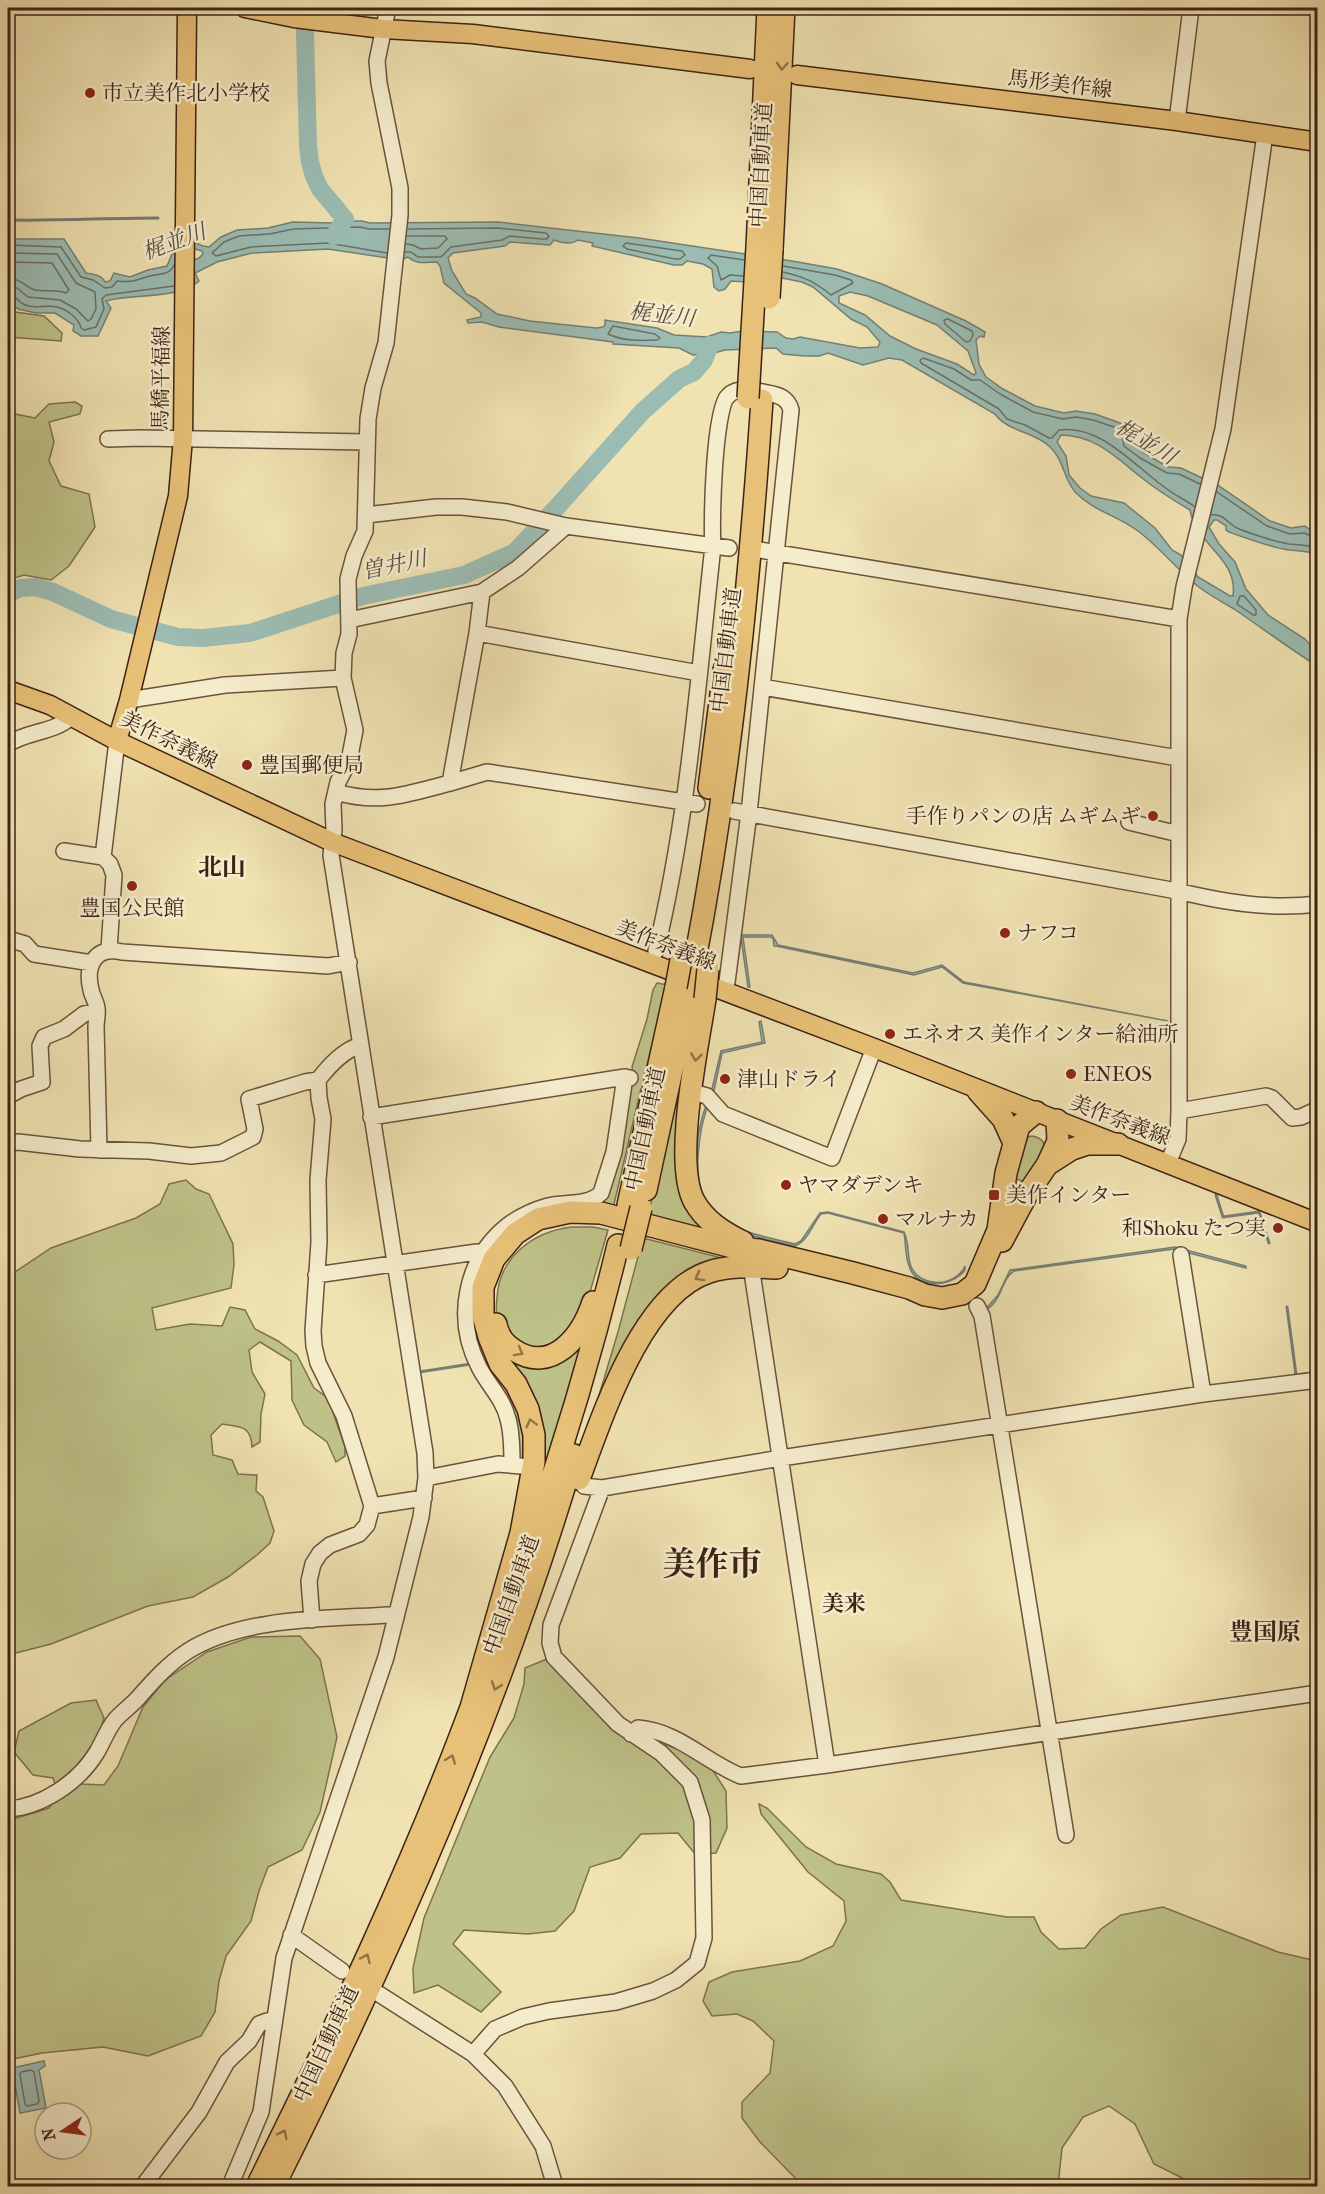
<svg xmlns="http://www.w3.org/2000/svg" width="1325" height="2194" font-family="'IM FELL French Canon','Noto Serif JP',serif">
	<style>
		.green { fill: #bec288; stroke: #7e724e; stroke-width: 1.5 }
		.water { fill: #9bbcb3; stroke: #767f74; stroke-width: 1.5; fill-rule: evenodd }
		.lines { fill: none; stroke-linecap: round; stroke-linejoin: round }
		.shore { stroke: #6c7064; stroke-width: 1.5 }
		.stream { stroke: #767f74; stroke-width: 3 }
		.river { stroke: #9bbcb3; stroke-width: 18 }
		.minor-tunnel { stroke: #ccbc92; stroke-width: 15; stroke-dasharray: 15 8; stroke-linecap: butt }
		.minor-casing { stroke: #6a533c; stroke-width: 18 }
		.major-casing { stroke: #3e2315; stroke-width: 21 }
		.highway-casing { stroke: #3e2315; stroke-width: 24 }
		.minor { stroke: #f5eccc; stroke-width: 15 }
		.major { stroke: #e8c178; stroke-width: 18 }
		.highway { stroke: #e8c178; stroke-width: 21 }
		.highway-bridge-casing { stroke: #3e2315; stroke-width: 24; stroke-linecap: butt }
		.highway-bridge { stroke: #e8c178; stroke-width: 21 }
		.oneway { stroke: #937246 }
		.poi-dot { fill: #8f2418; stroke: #f5eccc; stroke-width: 2 }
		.labels { text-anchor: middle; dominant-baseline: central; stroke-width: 5; stroke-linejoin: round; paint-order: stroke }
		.street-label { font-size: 21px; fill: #3e2315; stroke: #f5eccc }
		.poi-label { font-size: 21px; fill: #3e2315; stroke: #f5eccc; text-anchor: start }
		.water-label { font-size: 22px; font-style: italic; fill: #5a5144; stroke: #f5eccc }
		.neighbourhood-label { font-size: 22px; font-weight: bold; fill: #3e2315; stroke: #f5eccc }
		.quarter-label { font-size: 24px; font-weight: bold; fill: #3e2315; stroke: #f5eccc }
		.town-label { font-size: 33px; font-weight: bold; fill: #3e2315; stroke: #f5eccc }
	</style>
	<rect width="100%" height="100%" fill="#f0e2b1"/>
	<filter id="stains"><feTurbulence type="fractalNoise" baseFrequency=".00333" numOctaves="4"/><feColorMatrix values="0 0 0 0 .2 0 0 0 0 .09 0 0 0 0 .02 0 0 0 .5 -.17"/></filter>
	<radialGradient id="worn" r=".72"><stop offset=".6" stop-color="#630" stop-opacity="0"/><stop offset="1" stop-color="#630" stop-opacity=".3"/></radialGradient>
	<path class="green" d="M8 311 44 316 62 333 61 341 8 337Z
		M75 402 82 406 80 414 49 422 54 442 49 461 61 486 89 494 95 527 69 566 51 580 24 575 8 580V410L10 413 35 418 49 404Z
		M657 983 668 985 643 1080 634 1076 632 1067 647 1019 653 990Z
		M693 1014 680 1154 715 1232 647 1221Z
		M629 1083 642 1084 612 1213C576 1205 542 1207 513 1231 498 1243 489 1257 483 1275 456 1354 544 1390 528 1463 526 1463 522 1463 520 1462 512 1457 512 1423 510 1413 504 1394 488 1380 480 1362 451 1299 479 1234 543 1210 556 1205 594 1206 601 1198 604 1193 605 1186 607 1181 610 1172 614 1164 616 1155 621 1135 620 1099 629 1083Z
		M1031 1136C1041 1137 1045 1142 1046 1152L1023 1182 1015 1178 1026 1138Z
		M186 1180 196 1189 209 1194 233 1244 234 1265 231 1288 152 1308 156 1330 190 1324 222 1326 230 1307 245 1310 255 1329 278 1341 297 1355 314 1388 328 1398 345 1447V1456L336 1462 327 1442 304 1425 292 1400 291 1361 260 1342 249 1350 252 1372 265 1394 261 1414 260 1442 252 1447C251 1425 240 1427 222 1424L211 1435 213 1455 232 1460 238 1474 257 1475 256 1491 263 1497 274 1531 270 1543 257 1555 228 1577 193 1597 148 1606 51 1644 8 1655V1281L15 1272 51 1248 136 1218 160 1204 169 1184Z
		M571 1227H593L608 1230 586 1306 555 1347 522 1350C515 1342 503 1331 498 1321 496 1314 496 1305 497 1298 499 1257 533 1232 571 1227Z
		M643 1238 738 1262 684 1281 576 1472 618 1332Z
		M587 1326 579 1358 536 1495 539 1454 497 1344 524 1362Z
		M300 1636 320 1659 337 1737 320 1812 302 1850 268 1867 259 1891 251 1921 226 1956 219 1981 215 2012 201 2036 148 2056 103 2047 42 2053 8 2060V1817L17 1818 49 1808 58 1793 53 1778 33 1775 14 1752 19 1731 71 1703 96 1700 104 1718 98 1738 76 1769 82 1784 104 1785 118 1766 143 1707 165 1680 207 1652 251 1637Z
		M547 1659 641 1748 662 1743 707 1761 726 1791 727 1828 716 1853 696 1855 678 1833 641 1834 620 1858 590 1867 574 1911 555 1931 528 1934 464 1930 453 1944 501 1992 481 2012 438 1985 414 1993 413 1968 424 1918 490 1757 514 1718 524 1684 525 1668Z
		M759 1804 767 1808 806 1847 836 1864 881 1874 890 1882 901 1900 1007 1917H1034L1041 1932 1059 1949 1085 1948 1101 1929 1121 1915 1163 1907 1278 1952 1317 1961V2186H1198L1154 2164 1135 2124 1109 2106 1083 2117 1062 2148 1058 2186H803L760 2142 742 2118V2102L770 2073 774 2041 753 2021 737 2014 712 2016 703 2001 709 1982 732 1972 800 1961 833 1946 846 1921 844 1901 808 1872 761 1814Z"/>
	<path class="water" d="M338 221H362L370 223 498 222 639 238 792 261 837 269 882 284 966 321 985 332 984 337 980 336 976 340 979 364 986 377 1003 389 1035 406 1064 413 1076 411 1095 414 1123 424 1136 432 1137 437 1129 440 1144 453 1161 463 1170 467 1181 468 1219 486 1270 521 1291 528 1305 526 1317 535V554C1307 551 1299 551 1289 550 1269 547 1248 539 1229 532L1226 530V526L1217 520H1214L1209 527 1219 544 1235 562 1246 589 1268 615 1305 639 1317 652V666C1289 648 1262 628 1234 609 1221 601 1207 594 1195 584 1175 567 1159 547 1138 531 1118 516 1094 511 1076 493 1063 479 1064 459 1049 446 1033 431 1008 432 995 414L902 360 889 358 863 365 828 353 819 356H804L783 354 776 348 725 350 718 352 693 355 679 348 613 344V342L499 327 482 322 468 323 467 320 481 317V313L444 283 440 266 437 262C425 262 417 265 408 257L401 260 328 249 252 253 217 262 195 273 199 281C178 300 134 293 106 301L111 308 98 336H81L73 331 74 325 55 313H36L18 309 8 299V239H64L86 273C93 274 102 275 105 282L110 281 114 273 130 277 148 270 167 266 172 254 177 253 192 261 199 258 203 254 202 251 192 248 191 241 203 246 209 247 221 237 237 230 268 228 293 222 333 223ZM554 240C562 243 571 245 578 240L593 243 592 246 674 265H682L687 261 703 264 712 269 714 287 719 291 725 289 731 281 746 282 782 278 802 282 813 287 851 319 867 327 880 342 878 347 860 348 800 337 793 339 786 338 777 332 743 331 730 333 721 332 707 337 674 335 657 328 605 320V325L603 327 596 328 530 321 497 314 475 298 466 294 452 271 448 258 453 253 505 246 510 242 550 245ZM850 292 868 296 937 325 968 351 976 373 974 375 957 364 916 349 890 336 865 315 839 303V296ZM1061 435C1095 435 1117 458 1142 478 1157 490 1173 500 1190 510 1197 547 1238 557 1233 596H1230L1198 577 1181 555 1172 550 1155 528 1124 503 1091 496 1080 488 1069 475 1066 456 1057 442Z
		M737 928 742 935H772L778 945 913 973 942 965 964 982 1168 1021 963 983 942 967 914 975 776 946H774L773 938 770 937H743L750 987H748L741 938Z
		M761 1021 765 1043 722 1053 713 1095 711 1093 721 1051 762 1042 759 1022Z
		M707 1102 709 1103C702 1120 699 1140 698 1157 694 1225 741 1231 795 1244L801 1241 820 1213 828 1212 904 1232C912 1247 903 1267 921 1278 928 1282 937 1283 944 1282 954 1280 962 1273 965 1266V1270C952 1287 917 1291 909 1266 905 1256 906 1244 904 1233L828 1213 821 1214C812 1225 808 1241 795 1246 771 1240 744 1236 723 1223 684 1198 694 1139 707 1102Z
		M1175 1247 1246 1266V1268L1174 1249 1014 1271C1000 1280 1003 1302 984 1311L998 1295 1010 1270Z
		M44 2061 45 2066 39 2070 46 2108 20 2113 12 2068Z"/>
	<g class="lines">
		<path class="shore" d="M626 243 682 251 685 255 680 259H675L627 249 623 246Z
			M406 244 413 245 421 249 438 248 447 239 445 236H407
			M8 245 61 247 81 277 93 280 105 288 112 287 117 281C133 283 135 280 150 276 160 273 169 276 174 265
			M405 252H411L418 257H441L451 247 502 240 510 236 542 239H547L549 236 546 233 498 228 408 229
			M8 253 57 254 76 283 95 292 96 309 91 319 88 321 76 309 60 300 28 297 17 288 8 287
			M387 253 328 243 251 247 216 256 212 253 224 242 239 236 269 234 294 229 360 227 369 229H389
			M8 262 52 263 69 290 66 293C56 289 46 292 35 290 25 287 20 278 8 278
			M783 272C804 277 814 281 831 295L853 283 851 280 835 275 783 266
			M743 276 730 275 721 280 717 266 708 258 711 255 744 260
			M8 294C15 295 17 300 23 304 33 310 46 304 57 307 66 309 79 318 81 328L84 330 96 327 104 309 102 299 106 295 174 286
			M948 319 972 331 973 335 970 341 966 342 945 324 944 320Z
			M613 326 655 334 660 338 657 340C640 341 623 341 608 334Z
			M1217 492 1267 526 1290 534 1304 533 1318 539
			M1195 507C1186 500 1176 496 1167 489 1135 467 1101 424 1059 430L1052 438H1049L1025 425 1007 419 999 409 921 363 920 360 923 358 954 369 971 380H980L1000 394 1033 412 1063 419 1076 417 1093 420 1120 429 1125 433 1123 440 1124 446 1140 458 1167 473 1179 474 1200 484
			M1211 515C1225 513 1228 525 1239 529 1255 535 1272 541 1289 544 1299 545 1308 545 1318 548
			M1240 596H1244L1256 610V615H1253L1237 604Z
			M31 2070 34 2072 39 2101 37 2104 27 2106 25 2104 20 2074 21 2072Z"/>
		<path class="stream" d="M8 220C58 221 108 218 158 218
			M1216 1195 1223 1217 1259 1212 1269 1243
			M1287 1307 1296 1375 1318 1372
			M419 1372 471 1364"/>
		<path class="river" d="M306 8 305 33 308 146 310 162 314 176 320 189 345 219 334 236
			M8 594 20 588 35 587 53 592 111 619 178 637 203 638 250 633 363 596 464 575 515 552 558 506 642 412 679 379 694 372 704 360 710 345"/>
		<path class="minor-tunnel" d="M630 1078 663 1086"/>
		<g class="minor-casing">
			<path id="minor" d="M1177 121 1191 8
				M108 439 141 438 367 442
				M366 515 436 507H462L507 512 566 526 729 548
				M760 550 1179 619
				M349 620 482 592
				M477 633 482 592 518 568 566 526
				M762 687 1178 758
				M129 700 225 685 343 678
				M8 744C27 731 54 733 71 717
				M336 792C380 805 407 794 450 783
				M697 804 487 772 450 783 477 633 699 673
				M734 811 1177 891C1224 902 1269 910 1318 904
				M1129 822 1179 834
				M64 851 103 857 117 741
				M103 857 110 864 114 875 109 949
				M8 939 25 944 34 954 92 963
				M656 951C688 818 698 682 713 546 711 524 714 408 728 396 738 386 754 390 767 393 779 395 788 398 791 410L749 813 727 982
				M696 1093 707 1096 723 1114 832 1158 874 1048
				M8 1096 21 1089 42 1082 40 1046 44 1037 64 1029 84 1014 97 1011
				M1179 1111 1266 1096 1272 1098 1292 1118 1301 1117 1318 1109
				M371 1117 625 1077 630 1078
				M8 1144 18 1142 80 1149 149 1151 191 1156 221 1153 253 1137 255 1129 249 1099 305 1082 318 1080
				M99 1150 96 1027C96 1021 98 1014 97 1008 96 1001 92 996 91 990 85 965 95 946 122 952L328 966 349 962
				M1168 1163 1178 1139 1179 1111V619L1184 587 1223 429 1265 134
				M1181 1255 1203 1394
				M316 1275 477 1252 481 1253
				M753 1279 827 1765
				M977 1306 982 1316 1066 1835
				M512 1464C512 1450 512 1433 508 1419 503 1398 488 1385 479 1367 454 1319 465 1260 507 1226 519 1217 534 1210 548 1206 565 1202 588 1206 601 1193L614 1152 625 1077
				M426 1478 498 1464 521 1466
				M584 1486 602 1488 781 1458 1203 1394 1318 1380
				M372 1506 424 1498
				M312 1620 309 1581 313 1564 320 1553 330 1545 359 1534 367 1525 372 1506 344 1416 318 1363 314 1346 313 1331 319 1242 318 1180 323 1119 319 1098 318 1080C329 1066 343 1050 361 1045
				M631 1734 638 1728C678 1731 707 1763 741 1776L827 1765 1318 1693
				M8 1809C42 1807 79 1782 97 1752 103 1742 107 1730 115 1720 122 1712 131 1706 138 1698 153 1681 168 1664 188 1651 242 1617 326 1619 389 1615L396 1618
				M291 1935 342 1971
				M379 1994 473 2054 505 2086 543 2146 555 2186
				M473 2054 495 2029 523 2017 549 2011 616 2002 653 1991 676 1980 697 1963 704 1938 702 1820 690 1782 661 1753 618 1724 554 1657 550 1643 551 1625 602 1488
				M143 2186 199 2112 227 2062 249 2041 259 2024 267 2021 274 2022
				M230 2186 261 2112 284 1958 386 1657 421 1517 426 1478 425 1453 331 855 334 830 333 804 338 782 349 761 355 730 343 678 344 653 349 634 348 579 354 556 365 531 368 419 373 388 386 343 400 215V188L379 83 377 61 388 8"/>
		</g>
		<g class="major-casing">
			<path id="major" d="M245 8 294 18 383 29 473 34 750 69
				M797 75 1177 121 1318 142
				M8 690 50 705 117 741 332 842 874 1048 1318 1223
				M117 741 129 700 178 496 183 438 187 8"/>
		</g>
		<g class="highway-casing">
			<path id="highway" d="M757 247 768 8
				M772 250 784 8
				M709 788 724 670
				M694 965C730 778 749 590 762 400
				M705 999C698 1045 673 1162 694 1201 705 1221 723 1232 743 1242
				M978 1091 1003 1119 1014 1143
				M1047 1165 1058 1141 1057 1120
				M646 1190 689 991
				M628 1205 676 987
				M1002 1241 1026 1196 1047 1165 1072 1149 1087 1144H1118
				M496 1324C498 1336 504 1344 514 1350 552 1375 582 1336 593 1302
				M579 1479C602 1418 641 1294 709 1272 730 1265 755 1267 777 1268
				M531 1540C565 1443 594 1345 618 1245
				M472 1704 521 1533 534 1462V1435L528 1409 516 1384 500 1364 489 1337 483 1315V1287L494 1259 515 1234 538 1219 570 1212 601 1213 736 1248 759 1250 853 1273 909 1288 925 1295 942 1298 962 1294 975 1284 998 1230 1006 1173 1019 1126 1036 1112
				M257 2186C337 2024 415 1861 477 1691
				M274 2186C392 1950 499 1708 574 1455"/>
		</g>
		<use href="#minor" class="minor"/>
		<use href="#major" class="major"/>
		<use href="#highway" class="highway"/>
		<g class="highway-bridge-casing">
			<path id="highway-bridge" d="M769 298 772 250
				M748 398 757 247
				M676 987 681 960
				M705 999 708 969
				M631 1249 641 1208"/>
		</g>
		<use href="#highway-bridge" class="highway-bridge"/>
	</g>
	<defs><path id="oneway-chevron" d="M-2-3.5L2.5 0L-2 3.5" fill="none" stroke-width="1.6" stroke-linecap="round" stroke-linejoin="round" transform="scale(1.5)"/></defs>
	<g class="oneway">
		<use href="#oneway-chevron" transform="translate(782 66) rotate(93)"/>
		<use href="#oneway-chevron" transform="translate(696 1057) rotate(98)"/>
		<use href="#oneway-chevron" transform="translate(699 1277) rotate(151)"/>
		<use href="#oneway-chevron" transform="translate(519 1352) rotate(29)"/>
		<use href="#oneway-chevron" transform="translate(531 1423) rotate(-104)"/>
		<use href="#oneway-chevron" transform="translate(496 1686) rotate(110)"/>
		<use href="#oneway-chevron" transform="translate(451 1759) rotate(-70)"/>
		<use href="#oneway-chevron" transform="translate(366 1958) rotate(-65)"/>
		<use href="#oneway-chevron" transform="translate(283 2134) rotate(-64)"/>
	</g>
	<g class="poi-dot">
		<circle cx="90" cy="93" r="6"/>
		<circle cx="247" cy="765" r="6"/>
		<circle cx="1153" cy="816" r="6"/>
		<circle cx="132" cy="886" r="6"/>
		<circle cx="1005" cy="933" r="6"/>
		<circle cx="890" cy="1034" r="6"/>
		<circle cx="1071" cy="1074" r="6"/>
		<circle cx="725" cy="1079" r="6"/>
		<circle cx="786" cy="1185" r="6"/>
		<rect x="988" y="1189" width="12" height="12" rx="3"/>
		<circle cx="883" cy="1219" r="6"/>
		<circle cx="1278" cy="1228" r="6"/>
	</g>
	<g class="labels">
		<g class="street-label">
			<text transform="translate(1060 84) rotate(7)">馬形美作線</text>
			<text transform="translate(761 165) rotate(-87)">中国自動車道</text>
			<text transform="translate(161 378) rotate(-89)">馬橋平福線</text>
			<text transform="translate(726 650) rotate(-83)">中国自動車道</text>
			<text transform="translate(169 740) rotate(26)">美作奈義線</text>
			<text transform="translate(666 945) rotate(21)">美作奈義線</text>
			<text transform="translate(1120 1120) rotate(21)">美作奈義線</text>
			<text transform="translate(645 1129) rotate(-78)">中国自動車道</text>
			<text transform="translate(511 1595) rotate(-70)">中国自動車道</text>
			<text transform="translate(326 2044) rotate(-65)">中国自動車道</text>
		</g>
		<g class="poi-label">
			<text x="102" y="93">市立美作北小学校</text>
			<text x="259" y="765">豊国郵便局</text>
			<text x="1141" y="816" text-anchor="end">手作りパンの店 ムギムギ</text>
			<text x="132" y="908" text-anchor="middle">豊国公民館</text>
			<text x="1017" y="933">ナフコ</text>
			<text x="902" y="1034">エネオス 美作インター給油所</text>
			<text x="1083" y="1074">ENEOS</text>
			<text x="737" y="1079">津山ドライ</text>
			<text x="798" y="1185">ヤマダデンキ</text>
			<text x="1006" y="1195">美作インター</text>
			<text x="895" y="1219">マルナカ</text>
			<text x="1266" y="1228" text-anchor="end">和Shoku たつ実</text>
		</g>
		<g class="water-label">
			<text transform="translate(174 242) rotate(-20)">梶並川</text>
			<text transform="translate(662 315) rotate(7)">梶並川</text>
			<text transform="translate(1146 442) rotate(31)">梶並川</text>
			<text transform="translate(394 565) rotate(-12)">曽井川</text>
		</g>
		<g class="neighbourhood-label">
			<text x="844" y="1604">美来</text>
		</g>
		<g class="quarter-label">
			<text x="222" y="867">北山</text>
			<text x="1265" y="1632">豊国原</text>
		</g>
		<g class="town-label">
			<text x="712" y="1564">美作市</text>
		</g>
	</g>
	<rect width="1325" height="2194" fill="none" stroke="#f0e2b1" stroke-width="30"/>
	<rect x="9" y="9" width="1307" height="2176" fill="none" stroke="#3e2315" stroke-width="3"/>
	<rect x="15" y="15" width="1295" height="2164" fill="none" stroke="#3e2315" stroke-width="1.5"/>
	<g transform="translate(63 2131) rotate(257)"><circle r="28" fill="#f5eccc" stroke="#ac9c83" stroke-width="1.5"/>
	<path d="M0-4.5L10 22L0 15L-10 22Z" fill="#8f2418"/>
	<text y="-9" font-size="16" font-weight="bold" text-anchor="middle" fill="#3e2315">N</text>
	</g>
	<rect width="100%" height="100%" filter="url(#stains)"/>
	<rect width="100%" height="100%" fill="url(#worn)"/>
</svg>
